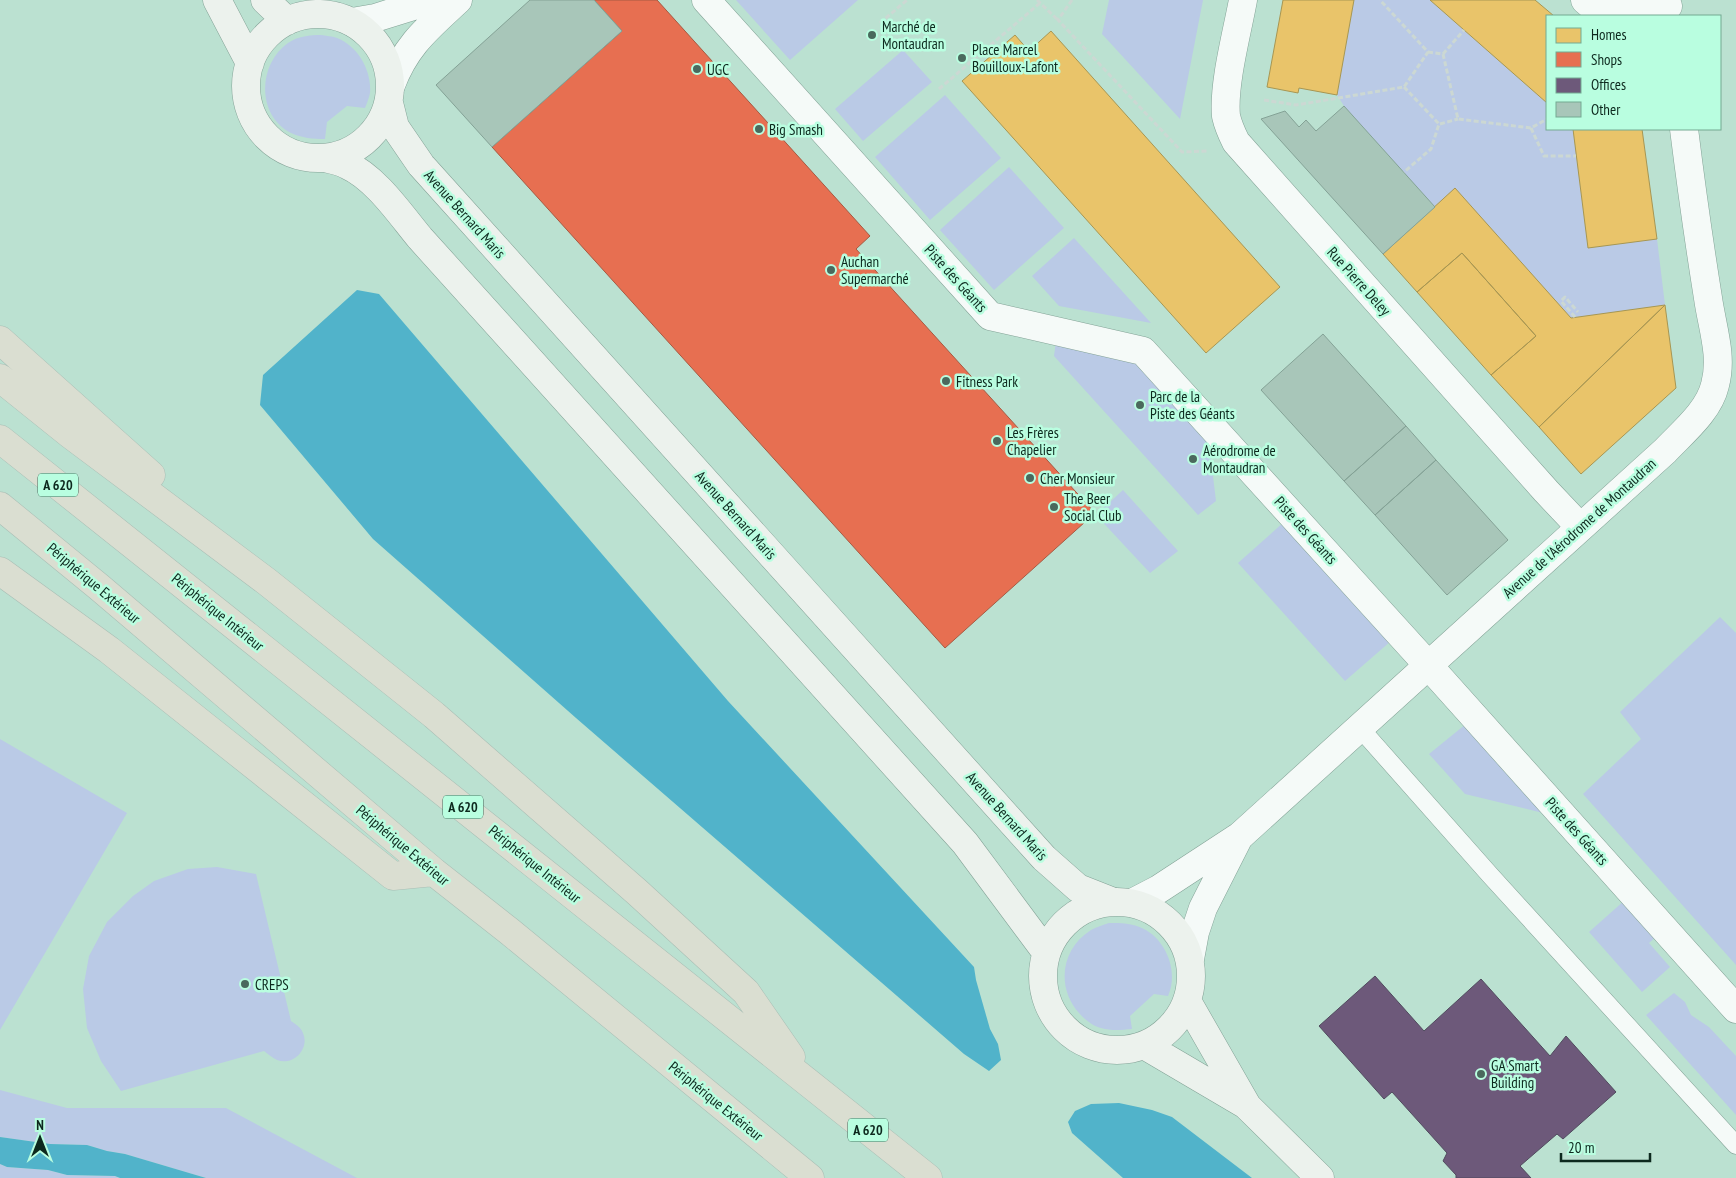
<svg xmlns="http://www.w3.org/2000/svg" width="1736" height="1178" font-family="'PT Sans Narrow',sans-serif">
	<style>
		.green { fill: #bacae6 }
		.water { fill: #51b3ca }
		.homes { fill: #e9c46a; stroke: #a79653 }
		.shops { fill: #e76f51; stroke: #a65a42 }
		.offices { fill: #6d597a; stroke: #504b5e }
		.building { fill: #a8c6b9; stroke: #84a296 }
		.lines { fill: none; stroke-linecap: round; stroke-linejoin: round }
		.lane-casing { stroke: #83a296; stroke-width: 19 }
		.street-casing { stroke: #83a296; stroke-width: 29 }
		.secondary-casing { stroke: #83a296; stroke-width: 29 }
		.highway-casing { stroke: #a9beb5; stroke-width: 29 }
		.path { stroke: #ccd8d3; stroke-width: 3; stroke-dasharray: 5 2.5; stroke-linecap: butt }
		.lane { stroke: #f5faf8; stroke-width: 18 }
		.street { stroke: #f5faf8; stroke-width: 28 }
		.secondary { stroke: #ecf2ed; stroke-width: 28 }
		.highway { stroke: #daded1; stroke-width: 28 }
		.poi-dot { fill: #4a695d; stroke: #b9fee0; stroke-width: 2 }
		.labels { text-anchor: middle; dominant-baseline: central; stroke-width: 5; stroke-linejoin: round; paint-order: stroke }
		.shield { fill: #b9fee0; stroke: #416958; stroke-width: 1 }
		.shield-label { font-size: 14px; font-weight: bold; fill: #0d291e }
		.poi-label { font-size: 15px; fill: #0d291e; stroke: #b9fee0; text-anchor: start }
		.street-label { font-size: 15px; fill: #0d291e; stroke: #b9fee0 }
	</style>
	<rect width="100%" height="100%" fill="#bbe1d1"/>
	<path class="green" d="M736 0H858L790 60Z
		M1109 0H1203L1180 119 1102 34Z
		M1354 0H1430L1547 103V129H1573L1588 248 1657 239 1665 305 1571 318 1455 189 1435 207 1344 106 1337 95Z
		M321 35C326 36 332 36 337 38 358 46 372 71 370 93 369 98 367 103 365 108L347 106 327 122 325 139C313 139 302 138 291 133 256 115 258 64 288 43 298 36 310 35 321 35Z
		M903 50 932 82 863 141 835 109Z
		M945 95 1001 158 930 220 875 157Z
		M1009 167 1064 228 994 290 940 230Z
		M1074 238 1151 323 1059 306 1032 276Z
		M1056 341 1140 359 1208 435 1216 501 1198 515 1054 356Z
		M1123 490 1178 551 1150 573 1096 515Z
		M1284 522 1391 641 1345 681 1238 563Z
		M1720 617 1736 633V965L1583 794 1641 739 1620 712Z
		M1466 724 1543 813 1465 794 1429 754Z
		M0 739 127 813 0 1030Z
		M217 867 256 874 291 1021C297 1025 302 1028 304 1036 308 1051 292 1066 277 1060 273 1058 268 1054 264 1051L121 1091 101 1061 87 1028 83 989 89 956 107 922 133 896 154 881 188 869Z
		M1625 900 1657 936 1649 943 1670 967 1642 992 1589 932Z
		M1109 923C1121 923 1132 923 1144 929 1166 940 1179 972 1168 996L1154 994 1130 1016 1132 1029C1121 1030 1112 1031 1101 1028 1093 1026 1085 1020 1079 1013 1056 987 1061 949 1091 930 1096 927 1103 925 1109 923Z
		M1674 993 1685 1002 1691 1015 1709 1027 1736 1056V1115L1646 1015Z
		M0 1090 67 1108H226L357 1178H206L125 1154 107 1151 87 1145 50 1144 0 1137Z
		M0 1164 7 1167 48 1170 67 1175 115 1176 120 1178H0Z"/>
	<path class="water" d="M357 290 379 294 728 701 974 967 976 980 990 1029 998 1044 1001 1060 989 1071 964 1054 576 718 373 539 260 405 263 375Z
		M1119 1103 1152 1110 1172 1117 1252 1178H1123L1072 1133 1068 1122 1075 1111 1091 1104Z
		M0 1137 50 1144 87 1145 107 1151 125 1154 206 1178H120L115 1176 67 1175 48 1170 7 1167 0 1164Z"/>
	<path class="homes" d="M1283 0H1354L1337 95 1299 88 1298 93 1267 87Z
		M1430 0H1535L1554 16H1547V103Z
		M1051 31 1280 287 1206 353 962 81 1015 35 1029 51Z
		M1573 129H1642L1657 239 1588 248Z
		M1455 188 1571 318 1665 305 1539 427 1491 375 1536 336 1462 253 1417 292 1383 254Z
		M1462 253 1536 336 1491 375 1417 292Z
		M1665 305 1676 388 1581 474 1539 427Z"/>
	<path class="shops" d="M594 0H657L870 236 856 249 1095 513 945 648 492 147 622 31Z"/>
	<path class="offices" d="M1375 976 1424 1031 1481 979 1550 1056 1566 1036 1616 1092 1563 1139 1557 1134 1520 1166 1531 1178H1456V1175L1443 1161 1447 1153 1392 1092 1384 1099 1319 1026Z"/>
	<path class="building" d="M530 0H594L622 31 492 147 436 85Z
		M1344 106 1435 207 1383 254 1261 119 1285 111 1299 127 1306 120 1316 131Z
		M1323 334 1406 426 1344 481 1261 390Z
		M1406 426 1436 460 1375 515 1344 481Z
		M1436 460 1508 540 1447 595 1375 515Z"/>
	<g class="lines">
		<g class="lane-casing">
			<path id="lane" d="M1359 727 1490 875 1736 1145"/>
		</g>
		<g class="street-casing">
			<path id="street" d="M706 0 990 316 1143 351 1428 665 1736 1009
				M1243 0C1237 33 1223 84 1226 116 1228 125 1232 134 1236 142L1546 491 1580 527
				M1585 0 1599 12 1668 6
				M352 22 375 18 433 0
				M391 85C406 45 428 28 458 0
				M1132 903 1159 889 1240 836 1665 451C1683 432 1709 411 1715 385 1723 356 1712 327 1708 298 1699 242 1691 185 1684 129
				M1190 959 1195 932 1203 908 1239 837"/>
		</g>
		<g class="secondary-casing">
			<path id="secondary" d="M217 0 250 63
				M265 0 287 21
				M246 86a72 72 0 1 1 144 0a72 72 0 1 1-144 0Z
				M389 103 395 127 421 165 1044 858 1078 888 1111 901
				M325 158C332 160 340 161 347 165 376 178 400 214 420 238L965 843 1046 952
				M1043 976a74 74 0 1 1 148 0a74 74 0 1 1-148 0Z
				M1187 1001 1246 1104
				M1144 1045 1246 1105 1320 1178"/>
		</g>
		<g class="highway-casing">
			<path id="highway" d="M0 340 151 475
				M0 378 71 435 266 581 434 715 637 892 746 992 791 1057
				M0 439 928 1178
				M0 506 99 587 434 872 509 931 810 1178
				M0 571 109 650 393 876 434 872"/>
		</g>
		<path class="path" d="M1037 0 1058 20
			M1072 0 1058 20 1182 152 1208 151
			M880 23 907 0
			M1428 52 1443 54 1464 30
			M1443 54 1458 119 1531 128 1547 119
			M1404 87 1439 124 1431 149 1404 172
			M939 89 1040 3
			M1264 100 1296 105 1404 87 1428 52 1380 0
			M1440 124 1458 119
			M1531 128 1544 156H1576
			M1575 317 1561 301 1565 297 1578 312"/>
		<use href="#lane" class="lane"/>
		<use href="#street" class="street"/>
		<use href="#secondary" class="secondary"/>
		<use href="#highway" class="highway"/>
	</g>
	<g class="poi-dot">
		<circle cx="872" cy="35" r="5"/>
		<circle cx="962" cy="58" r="5"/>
		<circle cx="697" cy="69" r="5"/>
		<circle cx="759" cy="129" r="5"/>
		<circle cx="831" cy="270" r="5"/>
		<circle cx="946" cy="381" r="5"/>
		<circle cx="1140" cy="405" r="5"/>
		<circle cx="997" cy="441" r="5"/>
		<circle cx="1193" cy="459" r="5"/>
		<circle cx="1030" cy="478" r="5"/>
		<circle cx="1054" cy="507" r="5"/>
		<circle cx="245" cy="984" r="5"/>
		<circle cx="1481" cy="1074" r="5"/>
	</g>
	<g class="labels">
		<g class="shield">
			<rect x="38" y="473.5" width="40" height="23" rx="4"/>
			<rect x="443" y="795.5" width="40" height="23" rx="4"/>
			<rect x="848" y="1118.5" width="40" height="23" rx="4"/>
		</g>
		<g class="shield-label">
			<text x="58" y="485">A 620</text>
			<text x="463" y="807">A 620</text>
			<text x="868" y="1130">A 620</text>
		</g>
		<g class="poi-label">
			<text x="882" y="26">Marché de<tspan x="882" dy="17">Montaudran</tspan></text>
			<text x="972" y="49">Place Marcel<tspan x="972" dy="17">Bouilloux-Lafont</tspan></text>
			<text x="707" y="69">UGC</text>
			<text x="769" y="129">Big Smash</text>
			<text x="841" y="261">Auchan<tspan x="841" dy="17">Supermarché</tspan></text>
			<text x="956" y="381">Fitness Park</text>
			<text x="1150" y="396">Parc de la<tspan x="1150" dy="17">Piste des Géants</tspan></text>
			<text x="1007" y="432">Les Frères<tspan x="1007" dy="17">Chapelier</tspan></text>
			<text x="1203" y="450">Aérodrome de<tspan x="1203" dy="17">Montaudran</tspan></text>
			<text x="1040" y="478">Cher Monsieur</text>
			<text x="1064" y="498">The Beer<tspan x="1064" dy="17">Social Club</tspan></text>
			<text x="255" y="984">CREPS</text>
			<text x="1491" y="1065">GA Smart<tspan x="1491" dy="17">Building</tspan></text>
		</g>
		<g class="street-label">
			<text transform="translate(465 214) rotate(48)">Avenue Bernard Maris</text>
			<text transform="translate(956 278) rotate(48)">Piste des Géants</text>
			<text transform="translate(1359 281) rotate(48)">Rue Pierre Deley</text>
			<text transform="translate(736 515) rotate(48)">Avenue Bernard Maris</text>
			<text transform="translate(1579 528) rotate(-42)">Avenue de l'Aérodrome de Montaudran</text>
			<text transform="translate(1306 530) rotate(48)">Piste des Géants</text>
			<text transform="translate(94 583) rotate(40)">Périphérique Extérieur</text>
			<text transform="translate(218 612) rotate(39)">Périphérique Intérieur</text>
			<text transform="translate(1007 816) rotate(48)">Avenue Bernard Maris</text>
			<text transform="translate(1577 831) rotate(48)">Piste des Géants</text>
			<text transform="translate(403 845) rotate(40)">Périphérique Extérieur</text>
			<text transform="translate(535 864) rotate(39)">Périphérique Intérieur</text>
			<text transform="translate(716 1101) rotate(39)">Périphérique Extérieur</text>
		</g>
	</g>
	<rect x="1546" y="15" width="175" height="115" fill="#b9fee0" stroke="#74a992"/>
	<rect x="1556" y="28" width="25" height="15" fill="#e9c46a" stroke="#74a992"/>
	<text x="1591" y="40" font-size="15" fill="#0d291e">Homes</text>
	<rect x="1556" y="52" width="25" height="15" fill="#e76f51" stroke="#74a992"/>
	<text x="1591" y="65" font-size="15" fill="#0d291e">Shops</text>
	<rect x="1556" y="78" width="25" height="15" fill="#6d597a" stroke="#74a992"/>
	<text x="1591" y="90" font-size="15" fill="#0d291e">Offices</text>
	<rect x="1556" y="102" width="25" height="15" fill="#a8c6b9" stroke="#74a992"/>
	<text x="1591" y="115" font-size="15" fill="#0d291e">Other</text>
	<g transform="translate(40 1138)" stroke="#b9fee0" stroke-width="4" paint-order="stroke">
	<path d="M0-4L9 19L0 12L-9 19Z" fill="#0d291e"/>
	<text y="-8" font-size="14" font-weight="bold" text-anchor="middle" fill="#0d291e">N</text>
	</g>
	<path d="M1561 1153v8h89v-8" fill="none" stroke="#0d291e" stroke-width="2.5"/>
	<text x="1568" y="1153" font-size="15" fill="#0d291e" stroke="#b9fee0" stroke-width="4" paint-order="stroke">20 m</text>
</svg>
